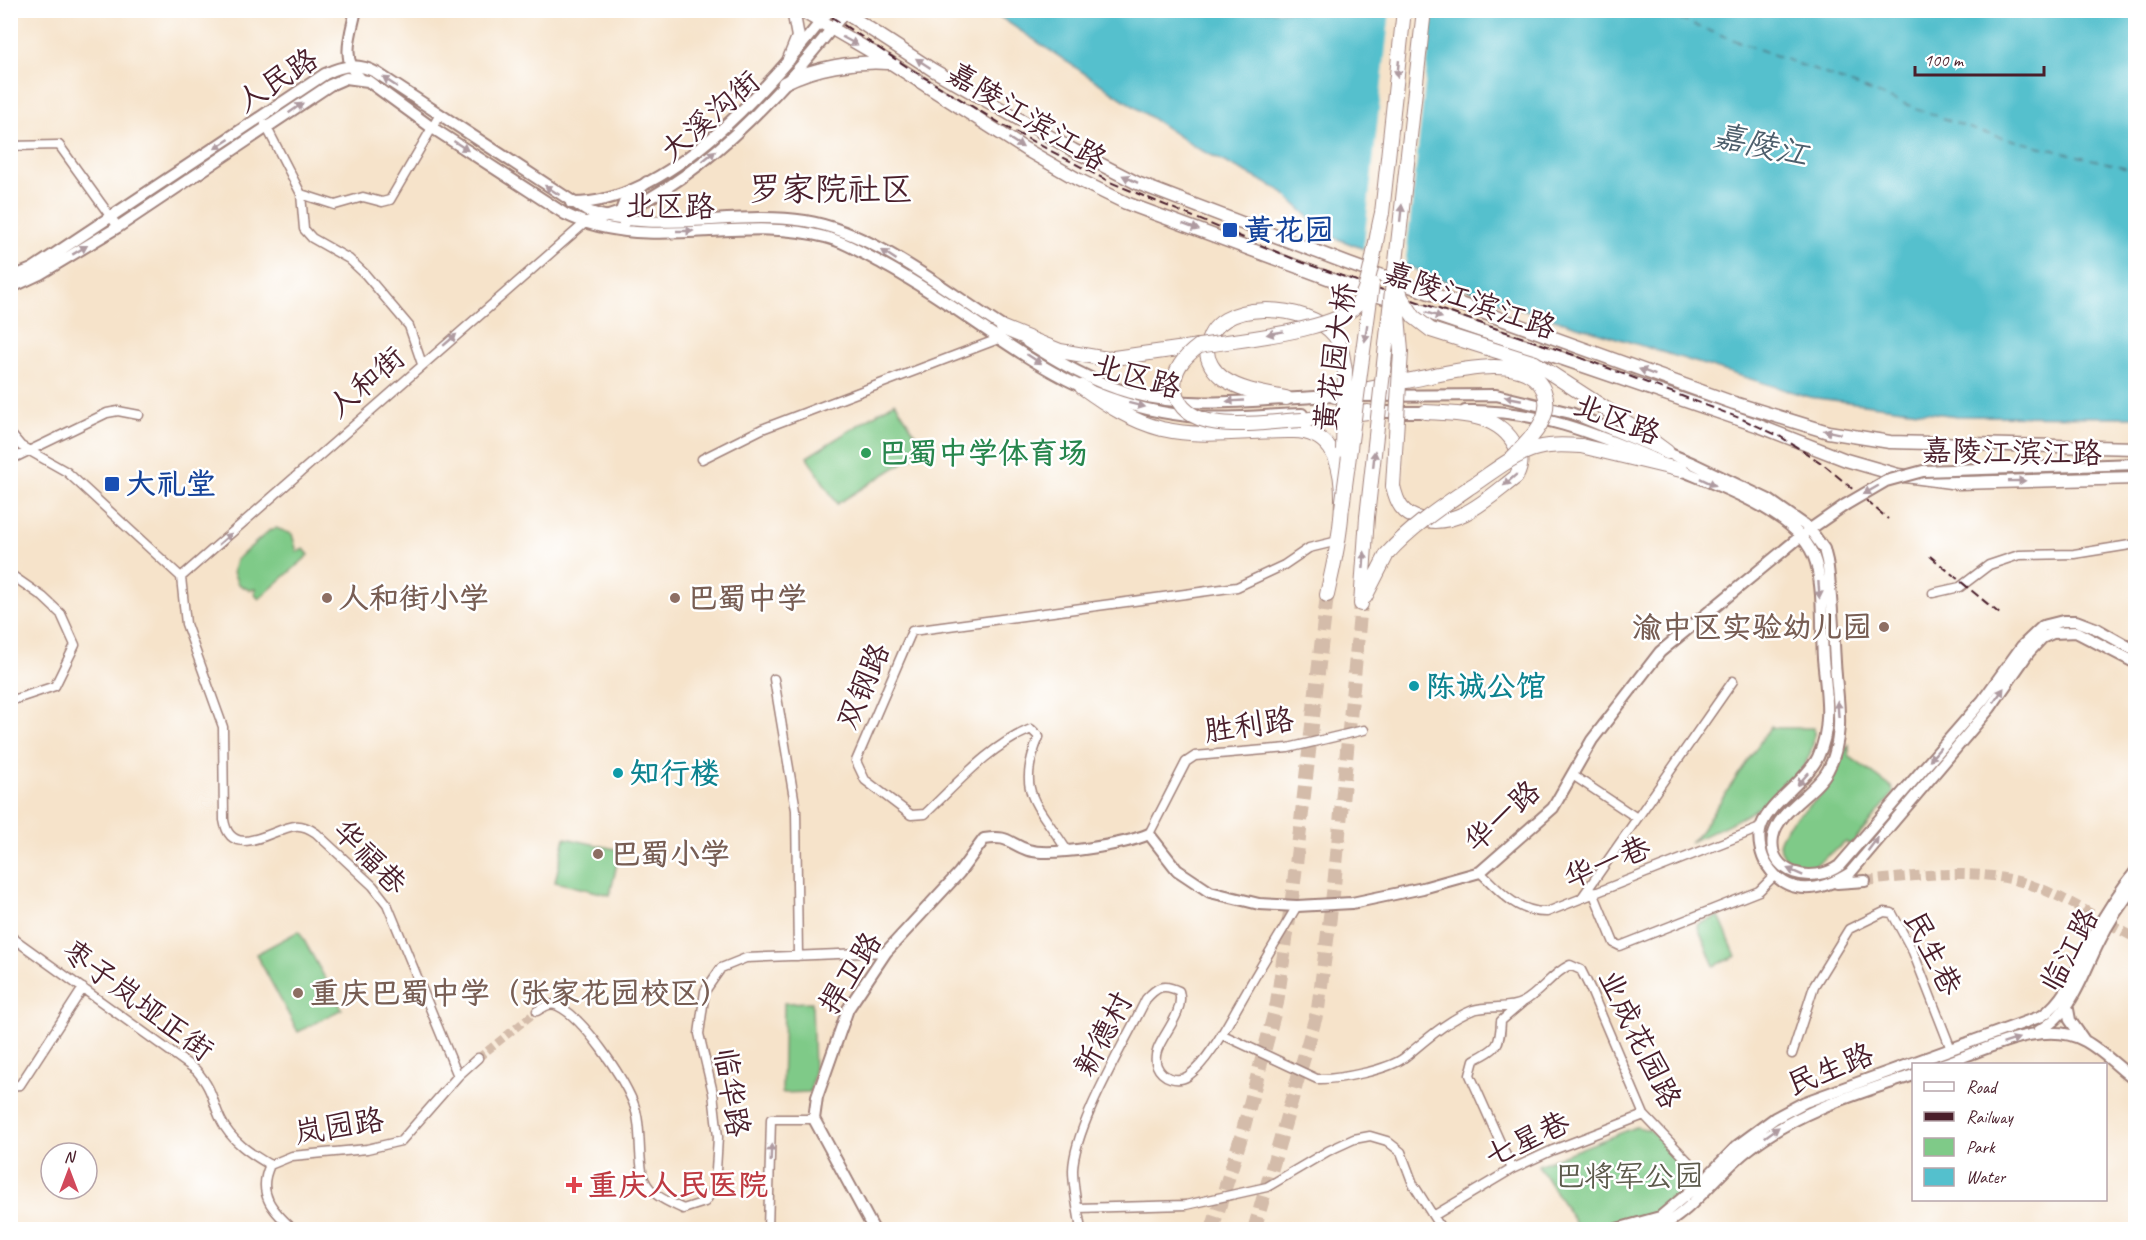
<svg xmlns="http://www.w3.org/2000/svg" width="2146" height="1240" font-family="Caveat,'LXGW WenKai TC',sans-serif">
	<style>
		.green { fill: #7fca88; stroke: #64745a; stroke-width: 1.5 }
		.water { fill: #54c0cd; stroke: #4f707c; stroke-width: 1.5 }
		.pier { fill: #f6e3ca }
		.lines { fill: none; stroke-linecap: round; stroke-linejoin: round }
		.ferry { stroke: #4e5f6c; stroke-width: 1.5; stroke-dasharray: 8 6; stroke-linecap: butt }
		.minor-tunnel { stroke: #d4bcaa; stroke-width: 8; stroke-dasharray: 8 4; stroke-linecap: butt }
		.secondary-tunnel { stroke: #d4bcaa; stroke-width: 10; stroke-dasharray: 10 5; stroke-linecap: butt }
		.trunk-tunnel { stroke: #d4bcaa; stroke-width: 14; stroke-dasharray: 14 7; stroke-linecap: butt }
		.minor-casing { stroke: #a0817a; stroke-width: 11 }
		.tertiary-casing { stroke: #a0817a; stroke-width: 14 }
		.secondary-casing { stroke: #a0817a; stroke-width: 14 }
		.primary-casing { stroke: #a0817a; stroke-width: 15 }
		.trunk-casing { stroke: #a0817a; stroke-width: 16 }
		.minor { stroke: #fff; stroke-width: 8 }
		.tertiary { stroke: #fff; stroke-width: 10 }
		.secondary { stroke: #fff; stroke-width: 10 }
		.primary { stroke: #fff; stroke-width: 12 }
		.trunk { stroke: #fff; stroke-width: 14 }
		.rail { stroke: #4a1f2b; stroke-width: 2; stroke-dasharray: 9 4.5; stroke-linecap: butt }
		.secondary-bridge-casing { stroke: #a0817a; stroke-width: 14; stroke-linecap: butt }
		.trunk-bridge-casing { stroke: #a0817a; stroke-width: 16; stroke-linecap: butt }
		.secondary-bridge { stroke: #fff; stroke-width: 10 }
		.trunk-bridge { stroke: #fff; stroke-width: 14 }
		.oneway { fill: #ae9aa0 }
		.transit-dot { fill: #1a4fb4; stroke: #fff; stroke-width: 2 }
		.leisure-dot { fill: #2e9e5b; stroke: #fff; stroke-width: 2 }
		.education-dot { fill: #8d6e63; stroke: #fff; stroke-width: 2 }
		.culture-dot { fill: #0f9aa8; stroke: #fff; stroke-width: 2 }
		.health-dot { fill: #e0444e; stroke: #fff; stroke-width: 2 }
		.labels { text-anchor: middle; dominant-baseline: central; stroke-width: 5; stroke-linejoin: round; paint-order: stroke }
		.street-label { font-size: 30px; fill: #4a1f2b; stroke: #fff }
		.transit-label { font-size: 30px; font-weight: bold; fill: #164399; stroke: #fff; text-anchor: start }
		.leisure-label { font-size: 30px; font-weight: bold; fill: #27864d; stroke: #fff; text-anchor: start }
		.education-label { font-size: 30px; font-weight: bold; fill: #785e54; stroke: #fff; text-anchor: start }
		.culture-label { font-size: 30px; font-weight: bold; fill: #0d838f; stroke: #fff; text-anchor: start }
		.park-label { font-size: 30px; fill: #5d5b4c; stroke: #fff }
		.health-label { font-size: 30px; font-weight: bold; fill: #be3a42; stroke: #fff; text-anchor: start }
		.water-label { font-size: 32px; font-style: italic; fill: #4e5f6c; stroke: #fff }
		.quarter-label { font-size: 33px; fill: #4a1f2b; stroke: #fff }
	</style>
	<rect width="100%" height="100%" fill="#fff"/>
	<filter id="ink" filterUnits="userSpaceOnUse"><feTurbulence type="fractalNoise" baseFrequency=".0167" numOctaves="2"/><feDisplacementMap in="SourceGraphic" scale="12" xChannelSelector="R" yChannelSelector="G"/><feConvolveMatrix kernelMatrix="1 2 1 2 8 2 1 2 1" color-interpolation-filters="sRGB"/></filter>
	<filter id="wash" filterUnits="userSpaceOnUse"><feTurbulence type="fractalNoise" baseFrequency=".008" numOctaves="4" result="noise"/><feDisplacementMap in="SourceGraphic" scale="24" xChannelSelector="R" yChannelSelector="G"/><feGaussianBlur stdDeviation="1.35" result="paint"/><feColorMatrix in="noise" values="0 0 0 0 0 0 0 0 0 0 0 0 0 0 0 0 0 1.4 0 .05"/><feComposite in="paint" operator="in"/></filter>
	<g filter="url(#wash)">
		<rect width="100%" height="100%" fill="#f6e3ca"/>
		<path class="green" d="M895 402 925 449 837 504 807 457Z
			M276 528 292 534 297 552 304 549 309 555 259 599 254 594 256 589 249 590 238 584 233 572 236 560 270 530Z
			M1771 726 1775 728H1814C1818 787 1734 822 1690 842L1697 836Z
			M1849 745V756L1891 787 1894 793 1851 845 1846 842 1815 865 1817 870C1796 870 1785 865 1779 844 1785 819 1809 809 1825 791 1837 778 1837 758 1849 745Z
			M565 838 620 850 610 895 555 882Z
			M1719 916 1736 956 1714 966 1697 925Z
			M299 931 342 1009 298 1032 256 954Z
			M812 1002 814 1074 810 1092 782 1093 784 1003Z
			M1636 1127 1650 1130 1695 1175 1696 1181 1662 1212 1646 1217 1579 1229 1538 1165Z"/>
		<path class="water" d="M991 11H2135V417L1957 416 1809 397 1502 303 1328 235 1280 190 1195 147Z"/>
		<path class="pier" d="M1390 11H1433L1405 268 1363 252Z"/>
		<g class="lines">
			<path class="ferry" d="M1654 10 1980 132 2136 170"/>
		</g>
	</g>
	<g filter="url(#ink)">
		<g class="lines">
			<path class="minor-tunnel" d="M478 1058 537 1011"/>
			<path class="secondary-tunnel" d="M1865 881C1918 876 1973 867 2025 883 2063 895 2100 920 2136 938"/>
			<path class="trunk-tunnel" d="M1212 1230 1242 1134 1277 1003 1293 891 1327 595
				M1254 1230 1318 1009 1334 886 1361 604"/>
			<g class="minor-casing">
				<path id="minor" d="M265 124 301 194 304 229 312 238 349 259 365 274 409 326 422 364
					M10 146 59 145 118 227
					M301 194 335 205 363 197 382 202 390 200 439 116
					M10 433 21 446 67 472 181 577
					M702 459 762 429 1001 338
					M10 460 107 413 118 411 139 415
					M10 574 43 597 61 614 75 645 55 686 10 701
					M181 577 186 624 223 727 224 820C231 862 274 828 295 826 303 825 310 829 316 833L373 886 387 904 458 1076
					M181 577 585 223
					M1933 593 1960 587 1989 565 2019 555 2074 554 2136 544
					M774 679 796 810 798 956
					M1574 776 1637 818
					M1149 834 1186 762 1195 756 1288 748 1364 730
					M1066 849C1037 803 1015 793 1039 737L1031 729C989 746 958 783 925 814L911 815 865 780 856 761 912 631 1237 587 1284 565 1309 548 1338 541
					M1480 872C1499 891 1518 913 1547 912L1760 828
					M1593 892 1614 943 1620 946 1759 891 1774 876
					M1583 896 1733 681
					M10 936 196 1070C214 1091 211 1099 221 1120 231 1141 251 1154 270 1165
					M537 1011C544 1007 550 1002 558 1006 584 1018 622 1076 633 1102 643 1126 637 1160 644 1179 651 1196 669 1202 683 1209L705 1202 715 1187 718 1137 713 1093 699 1034 705 991 721 968 746 958 886 952
					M1221 1034 1317 1079C1337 1080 1389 1070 1405 1057 1427 1039 1446 1021 1473 1010 1488 1005 1510 1010 1523 1002 1541 992 1551 974 1570 965L1581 970 1590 988 1644 1115 1708 1182
					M1792 1054 1814 986 1849 929 1884 912 1892 913 1913 952 1951 1049
					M10 1086 20 1085 83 988
					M270 1165 292 1156 367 1149 401 1141 458 1076 478 1058
					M270 1165C256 1194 273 1211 294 1230
					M1512 1169 1470 1075 1474 1060C1497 1048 1500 1047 1501 1021L1522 1003
					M1078 1208 1186 1205 1267 1187 1328 1151 1354 1139 1370 1136 1387 1141 1401 1152 1413 1184 1442 1230
					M1435 1215 1512 1169 1553 1150 1644 1115
					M768 1230 771 1119H814
					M1081 1230C1078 1210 1073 1189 1073 1170 1074 1126 1126 1041 1146 999 1157 987 1163 983 1179 991 1187 1019 1148 1044 1157 1066 1162 1078 1178 1083 1188 1076 1209 1061 1228 1023 1241 1001 1259 969 1278 938 1297 906"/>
			</g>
			<g class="tertiary-casing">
				<path id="tertiary" d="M356 10C351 33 340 61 360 78
					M571 203C670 205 773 82 830 10
					M585 223C601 218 618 214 633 207 714 167 789 84 844 13
					M874 1230 814 1119 817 1097 848 1009 886 952 959 873 984 839C1010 835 1007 843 1028 850 1052 857 1126 844 1149 834L1177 870 1210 892 1259 904 1297 906 1352 903 1423 888 1480 872 1553 808 1592 740 1660 652 1801 536"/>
			</g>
			<g class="secondary-casing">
				<path id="secondary" d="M624 223 619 216 624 203 647 182
					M10 278 32 269 325 74C343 65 359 63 377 73L587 211C651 235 737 210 805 221 875 232 948 293 1009 331
					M10 288 40 274 118 227 330 85 346 78 368 81 431 127 565 214C646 254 741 214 825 237 846 242 864 254 883 264 951 300 1010 353 1080 386 1113 401 1152 412 1188 416 1225 420 1265 415 1302 414
					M1027 342C1060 363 1092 382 1130 393 1198 412 1271 397 1340 396
					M1356 396 1496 395 1571 413 1692 463 1769 500 1809 528 1824 549 1827 561C1832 594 1833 628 1835 662 1836 683 1840 705 1839 726 1838 741 1835 758 1828 770 1815 794 1778 810 1773 837 1767 875 1814 884 1839 866L1983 700 2022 646 2043 626 2063 621H2076L2097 629 2136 651
					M1465 411C1534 409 1594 433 1657 460
					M1372 412H1431
					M1674 467C1717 486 1803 513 1816 563 1824 593 1821 628 1823 658 1826 691 1833 725 1818 757 1806 782 1764 806 1760 831 1758 841 1761 856 1767 865 1788 898 1821 891 1850 873L1990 708 2029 652 2042 638 2053 633 2076 632 2136 663
					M1806 532 1845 505
					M1837 883 1865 881
					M2067 1004 2070 1020 2084 1040
					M2039 1031C2072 1013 2082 976 2098 944 2108 923 2121 903 2136 885
					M1943 1064C1984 1051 2044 1017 2085 1041 2103 1051 2119 1068 2136 1081
					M1613 1230 1660 1217 1705 1179 1737 1146 1775 1118 1805 1102 2042 1016C2068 998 2078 965 2092 938 2105 914 2119 892 2136 871
					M1655 1230C1692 1212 1714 1177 1745 1152 1795 1112 1853 1095 1914 1075"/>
			</g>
			<g class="primary-casing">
				<path id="primary" d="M800 10 891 63 1025 149 1077 179 1126 203 1341 283 1759 426 1846 460 1898 475 1958 483 2136 478
					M841 10 933 70 1073 150 1137 183 1349 264 1734 403 1828 432 1890 442 2136 448
					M789 59 798 37 793 10
					M784 83C815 67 854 61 888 63"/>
			</g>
			<g class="trunk-casing">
				<path id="trunk" d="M1382 213 1404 10
					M1395 271 1424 10
					M1003 328 1060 351 1107 359 1199 346
					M1082 387C1107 405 1131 421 1162 429 1205 439 1250 430 1294 431 1369 433 1336 552 1327 595
					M1335 396 1406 381
					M1286 398C1266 394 1242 391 1224 379 1214 372 1206 360 1207 348 1212 296 1310 303 1335 336 1342 346 1343 359 1345 371
					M1302 420 1368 412
					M1629 424 1667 452
					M1581 446 1681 470
					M1393 486C1397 503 1402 514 1420 519 1458 529 1488 498 1516 477 1522 465 1522 458 1516 447 1499 412 1458 414 1425 412
					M1365 597 1387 554
					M1361 604 1367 517"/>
			</g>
			<use href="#minor" class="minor"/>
			<use href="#tertiary" class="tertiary"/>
			<use href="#secondary" class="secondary"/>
			<use href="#primary" class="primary"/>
			<use href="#trunk" class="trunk"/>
			<path class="rail" d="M821 10 915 72 1013 131 1110 182 1301 262 1571 354 1742 419 1781 437 1823 464 1888 519
				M1930 556 2001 615"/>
			<g class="secondary-bridge-casing">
				<path id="secondary-bridge" d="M1845 505 1886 481 1923 471 2136 464"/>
			</g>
			<g class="trunk-bridge-casing">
				<path id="trunk-bridge" d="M1395 271 1401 297 1414 317 1431 330 1535 363 1629 424
					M1406 381C1441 375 1526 348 1544 391 1555 419 1526 443 1509 461
					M1302 420C1267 421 1185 439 1175 391 1171 371 1184 357 1199 346 1234 340 1342 331 1359 302 1371 283 1376 236 1382 213
					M1343 450 1345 371
					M1393 486 1401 351 1397 303
					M1342 508 1372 284
					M1367 517 1393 282
					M1387 554C1413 525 1444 505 1476 483 1494 471 1511 457 1531 450 1548 444 1564 445 1581 446"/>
			</g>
			<use href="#secondary-bridge" class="secondary-bridge"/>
			<use href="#trunk-bridge" class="trunk-bridge"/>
		</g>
		<defs><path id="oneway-solid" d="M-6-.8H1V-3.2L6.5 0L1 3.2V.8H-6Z" transform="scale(1.5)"/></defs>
		<g class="oneway">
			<use href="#oneway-solid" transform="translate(850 41) rotate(28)"/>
			<use href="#oneway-solid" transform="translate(923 63) rotate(-147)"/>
			<use href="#oneway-solid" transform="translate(1398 69) rotate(96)"/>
			<use href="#oneway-solid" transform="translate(390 82) rotate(-146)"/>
			<use href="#oneway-solid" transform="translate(296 108) rotate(-35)"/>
			<use href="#oneway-solid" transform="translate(1016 143) rotate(33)"/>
			<use href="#oneway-solid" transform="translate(222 144) rotate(147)"/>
			<use href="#oneway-solid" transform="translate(461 146) rotate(33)"/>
			<use href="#oneway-solid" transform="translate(709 156) rotate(-39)"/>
			<use href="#oneway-solid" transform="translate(1130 179) rotate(-154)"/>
			<use href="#oneway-solid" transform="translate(552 190) rotate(-147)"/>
			<use href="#oneway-solid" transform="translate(1401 213) rotate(-84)"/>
			<use href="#oneway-solid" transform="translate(1191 227) rotate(20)"/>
			<use href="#oneway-solid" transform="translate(685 231)"/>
			<use href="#oneway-solid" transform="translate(80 250) rotate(-31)"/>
			<use href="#oneway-solid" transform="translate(889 255) rotate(-147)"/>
			<use href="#oneway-solid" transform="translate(1434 315) rotate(19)"/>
			<use href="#oneway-solid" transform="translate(1275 333) rotate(170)"/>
			<use href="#oneway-solid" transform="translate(1366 333) rotate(98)"/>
			<use href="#oneway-solid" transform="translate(450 340) rotate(-41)"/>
			<use href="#oneway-solid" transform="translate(1034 359) rotate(33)"/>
			<use href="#oneway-solid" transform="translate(1647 372) rotate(-160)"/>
			<use href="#oneway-solid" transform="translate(1513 398) rotate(-169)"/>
			<use href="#oneway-solid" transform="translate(1235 401) rotate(177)"/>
			<use href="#oneway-solid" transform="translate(1137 405) rotate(14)"/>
			<use href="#oneway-solid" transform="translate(1832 432) rotate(-168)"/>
			<use href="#oneway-solid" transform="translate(1374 459) rotate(-84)"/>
			<use href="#oneway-solid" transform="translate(1510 480) rotate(139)"/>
			<use href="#oneway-solid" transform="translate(2017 481) rotate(-1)"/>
			<use href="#oneway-solid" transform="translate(1708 482) rotate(25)"/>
			<use href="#oneway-solid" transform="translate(1871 490) rotate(150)"/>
			<use href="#oneway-solid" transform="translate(225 539) rotate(-41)"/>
			<use href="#oneway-solid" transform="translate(1364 560) rotate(-86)"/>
			<use href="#oneway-solid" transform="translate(1819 590) rotate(86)"/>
			<use href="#oneway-solid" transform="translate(1999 695) rotate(-55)"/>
			<use href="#oneway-solid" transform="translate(1838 709) rotate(-94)"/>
			<use href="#oneway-solid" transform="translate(1935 754) rotate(131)"/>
			<use href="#oneway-solid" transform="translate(1803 779) rotate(132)"/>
			<use href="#oneway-solid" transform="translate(1873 844) rotate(-53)"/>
			<use href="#oneway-solid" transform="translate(1795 872) rotate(-156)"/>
			<use href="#oneway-solid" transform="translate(2011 1041) rotate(-19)"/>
			<use href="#oneway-solid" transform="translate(1772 1132) rotate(-36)"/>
			<use href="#oneway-solid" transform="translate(771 1153) rotate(-88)"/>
		</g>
	</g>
	<g class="transit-dot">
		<rect x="1222" y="222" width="16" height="16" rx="3"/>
		<rect x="104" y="476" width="16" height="16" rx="3"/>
	</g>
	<circle class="leisure-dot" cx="866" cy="453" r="6"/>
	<g class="education-dot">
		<circle cx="327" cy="598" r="6"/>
		<circle cx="675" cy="598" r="6"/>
		<circle cx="1884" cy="627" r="6"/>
		<circle cx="598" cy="854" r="6"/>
		<circle cx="298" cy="993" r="6"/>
	</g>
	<g class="culture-dot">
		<circle cx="1414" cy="686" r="6"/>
		<circle cx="618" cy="773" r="6"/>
	</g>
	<path class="health-dot" d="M571 1176h6v6h6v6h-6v6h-6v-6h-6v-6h6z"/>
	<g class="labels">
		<g class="street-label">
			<text transform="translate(277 80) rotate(-33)">人民路</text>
			<text transform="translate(710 116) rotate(-41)">大溪沟街</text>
			<text transform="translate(1027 116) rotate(31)">嘉陵江滨江路</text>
			<text transform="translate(670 206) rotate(1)">北区路</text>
			<text transform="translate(1470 300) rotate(19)">嘉陵江滨江路</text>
			<text transform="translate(1335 357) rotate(-82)">黄花园大桥</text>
			<text transform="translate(1137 376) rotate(16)">北区路</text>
			<text transform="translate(366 382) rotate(-41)">人和街</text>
			<text transform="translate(1617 419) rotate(21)">北区路</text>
			<text transform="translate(2012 452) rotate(1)">嘉陵江滨江路</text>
			<text transform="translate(863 686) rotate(-67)">双钢路</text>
			<text transform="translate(1249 725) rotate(-8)">胜利路</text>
			<text transform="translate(1502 816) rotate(-42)">华一路</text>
			<text transform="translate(370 857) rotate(46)">华福巷</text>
			<text transform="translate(1607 862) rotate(-22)">华一巷</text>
			<text transform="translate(2069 950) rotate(-62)">临江路</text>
			<text transform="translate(1933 953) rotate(63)">民生巷</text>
			<text transform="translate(850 973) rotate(-58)">捍卫路</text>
			<text transform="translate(138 1000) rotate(37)">枣子岚垭正街</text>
			<text transform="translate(1103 1034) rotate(-62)">新德村</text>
			<text transform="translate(1640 1039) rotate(64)">业成花园路</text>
			<text transform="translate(1830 1069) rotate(-22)">民生路</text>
			<text transform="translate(732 1092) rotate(81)">临华路</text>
			<text transform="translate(339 1126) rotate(-9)">岚园路</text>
			<text transform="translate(1527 1139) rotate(-25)">七星巷</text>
		</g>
		<g class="transit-label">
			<text x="1244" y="230">黄花园</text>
			<text x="126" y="484">大礼堂</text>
		</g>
		<g class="leisure-label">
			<text x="878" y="453">巴蜀中学体育场</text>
		</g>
		<g class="education-label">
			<text x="339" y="598">人和街小学</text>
			<text x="687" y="598">巴蜀中学</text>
			<text x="1872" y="627" text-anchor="end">渝中区实验幼儿园</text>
			<text x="610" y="854">巴蜀小学</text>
			<text x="310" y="993">重庆巴蜀中学（张家花园校区）</text>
		</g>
		<g class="culture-label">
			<text x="1426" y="686">陈诚公馆</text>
			<text x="630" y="773">知行楼</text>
		</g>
		<g class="park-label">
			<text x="1629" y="1176">巴将军公园</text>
		</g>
		<g class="health-label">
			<text x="588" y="1185">重庆人民医院</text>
		</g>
		<g class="water-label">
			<text transform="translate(1761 145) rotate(13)">嘉陵江</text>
		</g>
		<g class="quarter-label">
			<text x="831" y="189">罗家院社区</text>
		</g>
	</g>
	<rect width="2146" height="1240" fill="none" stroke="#fff" stroke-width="36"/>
	<rect x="1912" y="1063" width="195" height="138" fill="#ffffff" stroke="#b7a5aa" stroke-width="1.5"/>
	<rect x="1924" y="1082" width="30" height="9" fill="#ffffff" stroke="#b7a5aa" stroke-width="1.5"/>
	<text x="1966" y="1093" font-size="18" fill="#4a1f2b">Road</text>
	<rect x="1924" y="1112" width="30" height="9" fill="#4a1f2b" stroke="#b7a5aa" stroke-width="1.5"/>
	<text x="1966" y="1123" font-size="18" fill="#4a1f2b">Railway</text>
	<rect x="1924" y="1138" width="30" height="18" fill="#7fca88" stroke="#b7a5aa" stroke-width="1.5"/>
	<text x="1966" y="1153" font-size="18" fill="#4a1f2b">Park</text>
	<rect x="1924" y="1168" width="30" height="18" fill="#54c0cd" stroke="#b7a5aa" stroke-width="1.5"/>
	<text x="1966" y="1183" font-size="18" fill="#4a1f2b">Water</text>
	<g transform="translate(69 1171)"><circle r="28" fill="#ffffff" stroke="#b7a5aa" stroke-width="1.5"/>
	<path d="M0-4.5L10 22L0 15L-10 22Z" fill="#d1495b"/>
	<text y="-9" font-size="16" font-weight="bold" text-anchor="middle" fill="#4a1f2b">N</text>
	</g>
	<path d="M1915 66v9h129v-9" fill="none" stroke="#4a1f2b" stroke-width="3"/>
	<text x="1924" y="66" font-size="18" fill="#4a1f2b" stroke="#ffffff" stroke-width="4.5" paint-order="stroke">100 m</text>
</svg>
